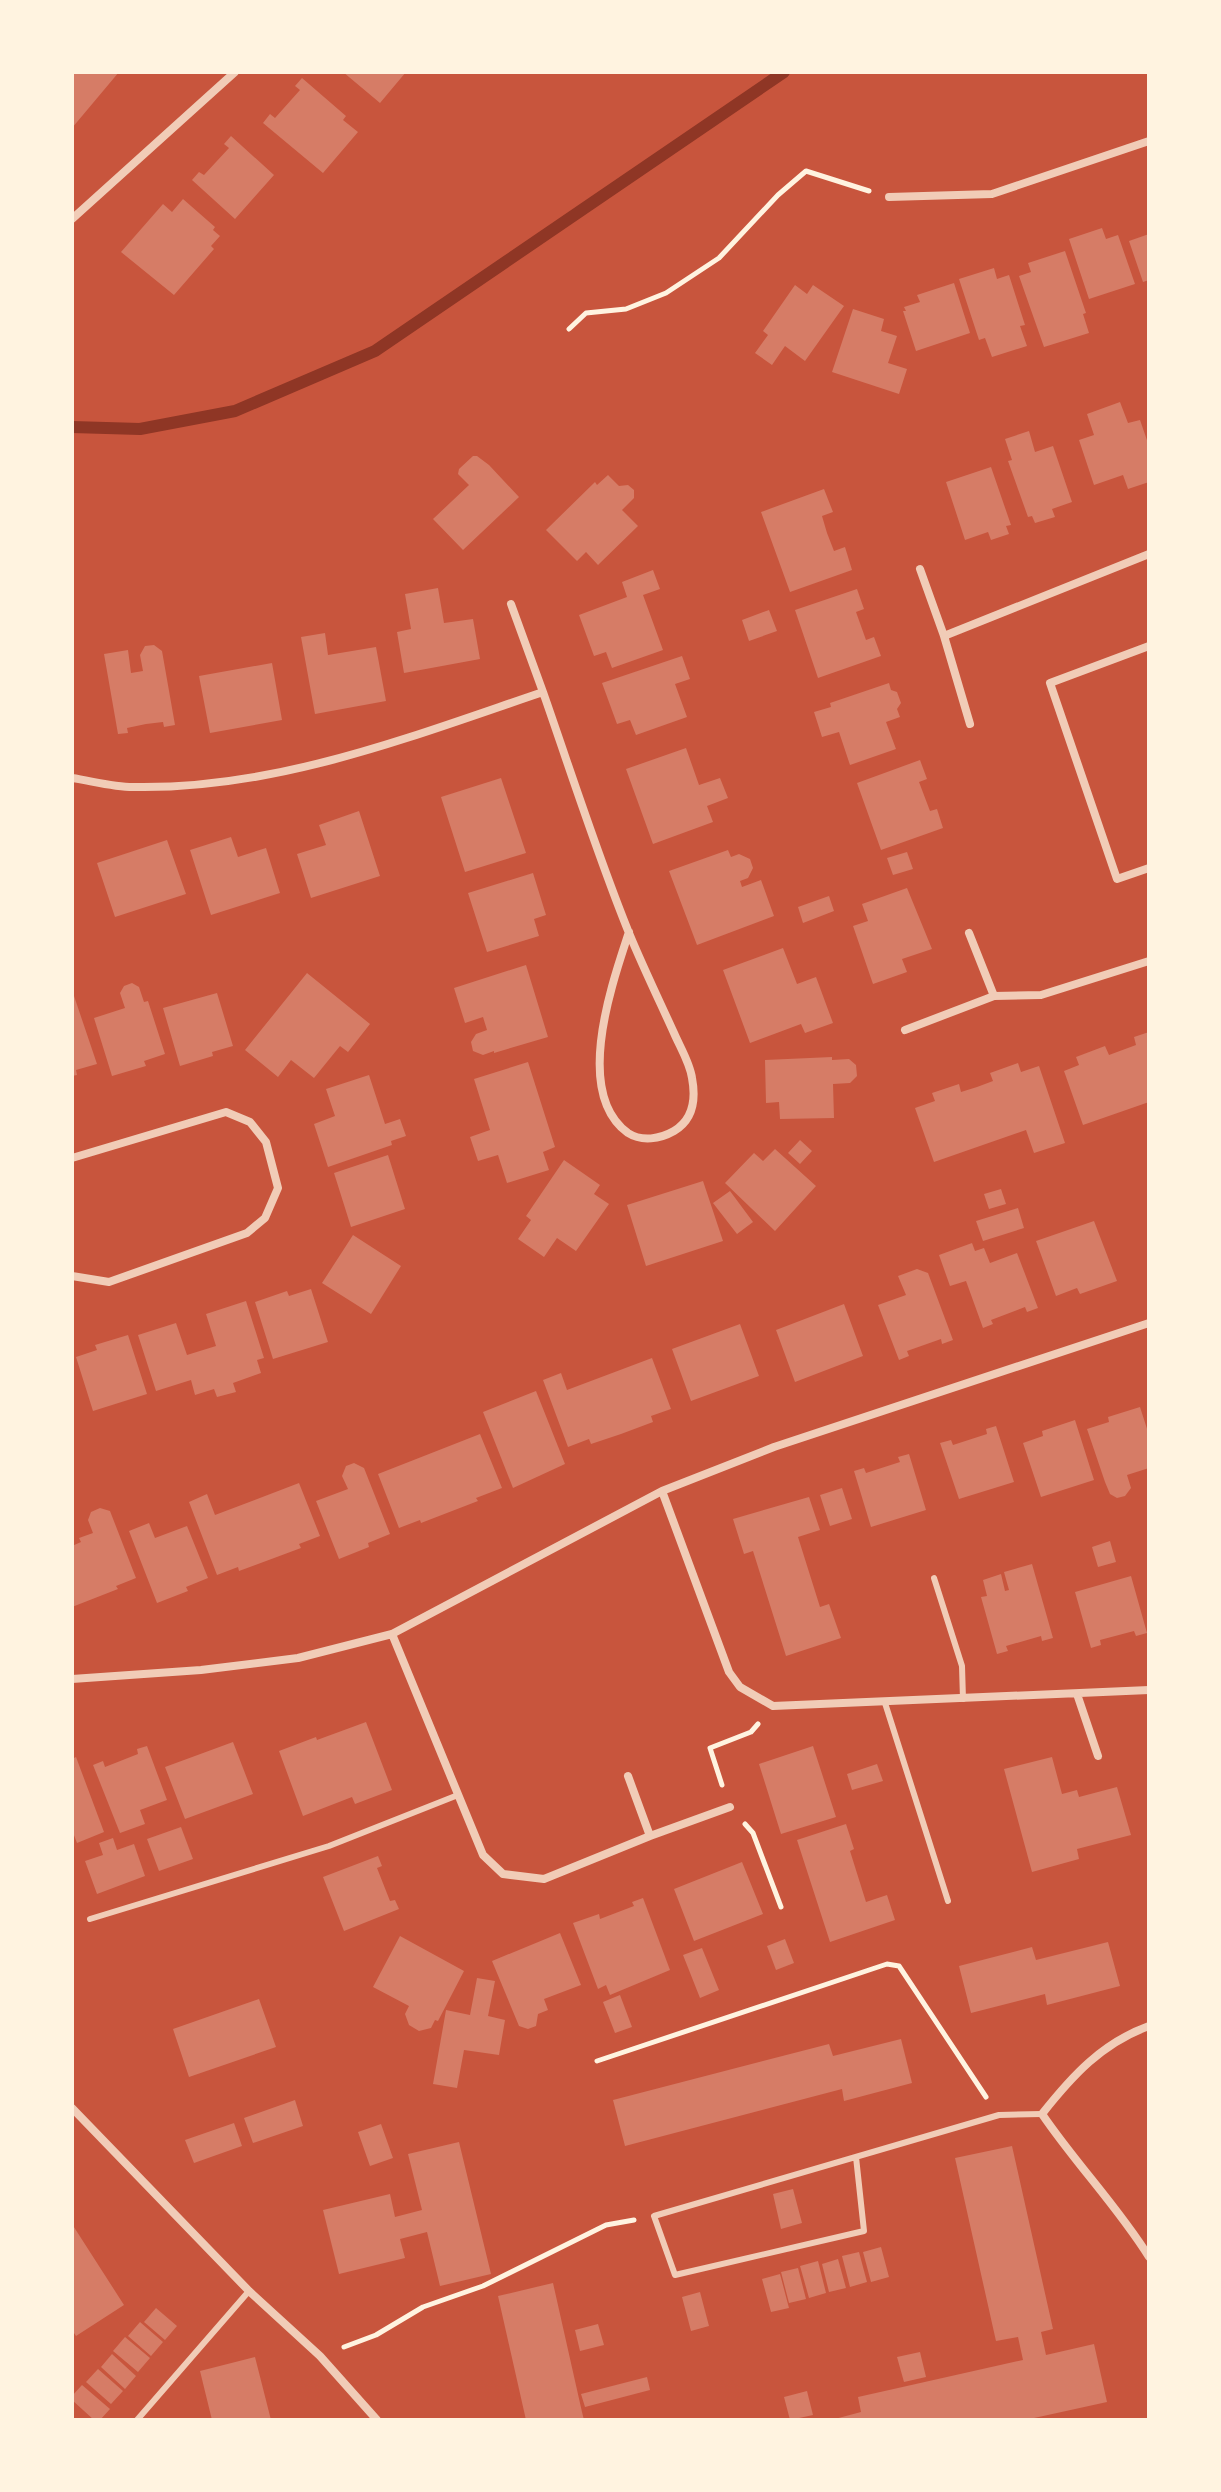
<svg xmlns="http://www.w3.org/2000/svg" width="1221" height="2492" font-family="Manrope,sans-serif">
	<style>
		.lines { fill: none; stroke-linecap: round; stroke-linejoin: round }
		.stream { stroke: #8f3625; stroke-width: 12 }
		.building { fill: #d67c66 }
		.path { stroke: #fff3e0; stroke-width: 5 }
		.service { stroke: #f1ccb7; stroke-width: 6 }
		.minor { stroke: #f1ccb7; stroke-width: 8 }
	</style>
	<rect width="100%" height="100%" fill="#c8553d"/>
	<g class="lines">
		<path class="stream" d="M72 427 140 429 235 411 375 351 784 72"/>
	</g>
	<path class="building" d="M72 72H119L72 128Z
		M343 72H406L380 103Z
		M302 78 346 116 343 120 358 132 323 173 263 123 270 114 275 118 300 90 295 86Z
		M231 136 274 175 235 219 192 180 199 172 204 175 216 162 229 148 224 144Z
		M183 199 215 227 213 230 220 236 211 246 214 249 174 295 121 252 163 204 172 212Z
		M1102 228 1106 239 1118 235 1135 284 1089 299 1069 239Z
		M1149 234V280L1143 282 1129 241Z
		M1065 251 1086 313 1083 314 1089 333 1044 347 1019 276 1031 272 1028 263Z
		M994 268 997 279 1009 275 1025 325 1020 326 1027 346 992 357 985 338 979 340 959 279Z
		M954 283 970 333 916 351 903 311H906L904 307 920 302 917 295Z
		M795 285 807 294 813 285 844 306 805 361 785 346 772 365 755 353 768 335 763 331Z
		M853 309 884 319 881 331 897 336 888 363 907 369 899 394 832 372Z
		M1120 402 1128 423 1140 420 1149 446V482L1128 489 1123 475 1094 485 1079 440 1094 435 1087 414Z
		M1029 431 1035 452 1053 446 1072 502 1052 509 1055 517 1035 523 1032 516 1028 517 1008 461 1012 460 1005 439Z
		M473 456H477L489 465 519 497 463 550 433 519 469 485 458 474 459 469Z
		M991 467 1011 525 1006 526 1009 534 991 540 988 532 965 540 946 482Z
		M608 475 619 486 628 485 634 490V498L622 510 638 526 598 565 586 552 577 561 546 530 595 482 597 485Z
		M824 489 833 512 822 516 827 533 834 551 845 547 852 570 790 592 761 512Z
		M653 570 660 589 643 595 663 650 612 668 606 652 594 656 579 615 627 597 622 582Z
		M438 588 444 623 473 619 480 659 404 673 397 632 411 629 405 594Z
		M857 589 864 609 856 612 866 640 874 637 881 656 818 678 795 610Z
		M769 610 777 631 749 641 742 620Z
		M325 633 328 655 376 647 386 701 315 714 301 637Z
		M154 645 162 651 175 725 164 727 163 722 146 724 127 728 128 733 118 734 104 654 128 650 131 673 143 671 140 655 145 646Z
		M682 656 690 679 675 684 687 717 636 735 630 720 617 724 602 683Z
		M272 663 282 720 210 733 199 676Z
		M889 683 891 690 897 692 901 703 897 709 900 717 886 722 896 749 850 765 839 732 822 737 814 712 831 707 830 703Z
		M686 748 699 785 720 778 728 798 707 806 713 822 653 844 626 769Z
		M920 760 927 779 919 782 930 811 937 809 943 828 881 850 857 783Z
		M501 778 526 853 465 872 441 797Z
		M359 811 380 876 311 898 297 854 326 845 319 825Z
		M231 837 238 857 266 848 280 893 211 915 190 850Z
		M167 840 186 894 115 917 97 863Z
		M728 850 731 857 739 854 750 859 753 868 748 878 740 881 742 887 761 880 774 916 697 945 669 871Z
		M907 852 913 869 893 875 887 858Z
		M533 873 546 915 534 919 539 936 487 952 468 893Z
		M907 888 932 949 902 959 907 972 873 984 853 926 868 921 862 904Z
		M829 896 834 911 803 923 798 907Z
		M783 948 797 984 816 977 833 1023 805 1033 801 1024 750 1043 723 970Z
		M526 965 548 1037 494 1053V1051L483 1055 473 1051 471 1042 476 1034 487 1030 483 1017 465 1023 454 988Z
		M307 973 370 1024 348 1052 340 1046 314 1078 291 1060 278 1077 245 1050Z
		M132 983 139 987 144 1002 148 1001 165 1054 144 1061 146 1066 112 1076 94 1018 125 1008 120 993 124 986Z
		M72 990 97 1064 76 1070 77 1075 72 1076Z
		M217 993 233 1046 212 1052 213 1056 180 1066 163 1008Z
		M1149 1032V1102L1083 1125 1064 1071 1079 1065 1076 1057 1105 1046 1109 1055 1136 1045 1134 1037Z
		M832 1057V1060L849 1059 856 1065 857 1076 850 1083 833 1084 834 1118 780 1119 779 1102 766 1103 765 1060Z
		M528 1062 555 1147 543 1152 549 1170 507 1183 498 1155 478 1161 470 1137 490 1130 474 1079Z
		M1018 1063 1021 1072 1039 1066 1065 1143 1034 1153 1026 1130 934 1162 915 1108 935 1101 932 1093 959 1084 961 1092 977 1087 993 1081 990 1073Z
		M369 1075 385 1124 400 1119 406 1136 391 1141 392 1145 328 1167 314 1124 335 1116 326 1089Z
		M800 1140 812 1151 800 1164 788 1153Z
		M775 1149 816 1186 775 1231 725 1183 754 1153 763 1161Z
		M388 1155 405 1209 351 1227 334 1173Z
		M564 1160 600 1185 594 1194 609 1204 576 1251 557 1238 544 1257 518 1239 531 1220 526 1216Z
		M703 1181 723 1241 646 1266 627 1205Z
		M1001 1189 1006 1204 989 1209 984 1194Z
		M730 1191 753 1222 737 1234 713 1203Z
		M1018 1208 1024 1228 983 1241 976 1221Z
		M1094 1221 1117 1281 1080 1294 1077 1288 1056 1296 1036 1241Z
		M353 1235 401 1266 371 1314 322 1283Z
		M972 1243 975 1251 984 1248 990 1263 1017 1253 1038 1308 1027 1312 1025 1307 991 1320 993 1324 983 1328 966 1281 950 1286 939 1255Z
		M917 1269 928 1273 953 1340 942 1344 941 1339 907 1351 909 1356 899 1360 878 1305 906 1295 898 1276Z
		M311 1289 328 1342 273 1359 255 1302 287 1291 289 1296Z
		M246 1301 264 1358 257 1360 261 1373 233 1383 236 1392 217 1397 214 1389 195 1395 191 1380 156 1391 138 1335 176 1323 187 1355 216 1346 206 1314Z
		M844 1304 863 1356 795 1382 776 1330Z
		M740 1324 759 1376 691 1401 672 1349Z
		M128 1335 147 1394 93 1411 76 1357 97 1350 95 1345Z
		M652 1358 671 1409 651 1416 653 1422 621 1434 591 1444 589 1439 568 1447 543 1380 561 1373 567 1390Z
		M536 1391 565 1464 513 1488 483 1412Z
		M1140 1407 1149 1435V1468L1127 1475 1131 1488 1125 1496 1117 1498 1110 1494 1105 1482 1087 1429 1109 1422 1108 1417Z
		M1075 1420 1094 1480 1041 1497 1023 1443 1043 1436 1042 1431Z
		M996 1426 1014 1482 959 1499 940 1443 951 1440 953 1445 987 1434 986 1429Z
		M480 1434 502 1488 476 1498 478 1501 421 1523 420 1520 399 1528 378 1474Z
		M909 1454 926 1510 871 1527 854 1471 864 1468 866 1473 900 1462 898 1457Z
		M354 1463 364 1468 390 1534 368 1543 369 1547 339 1559 316 1501 348 1489 342 1476 346 1466Z
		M299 1483 320 1536 299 1544 301 1548 239 1571 238 1567 217 1575 189 1502 207 1494 215 1515Z
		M842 1488 852 1519 830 1526 820 1495Z
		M809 1497 820 1530 798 1537 820 1607 829 1604 841 1638 786 1656 753 1551 744 1554 733 1519Z
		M100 1508 110 1511 136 1578 116 1586 118 1589 72 1607V1546L81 1542 79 1538 93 1533 88 1520 91 1512Z
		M149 1523 155 1538 187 1526 208 1578 186 1587 188 1591 157 1603 129 1531Z
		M1110 1541 1116 1562 1098 1567 1092 1547Z
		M1032 1564 1053 1638 1042 1641 1041 1636 1006 1646 1008 1651 997 1654 981 1597 987 1596 983 1580 1001 1574 1005 1591 1009 1590 1004 1572Z
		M1131 1576 1147 1633 1136 1636 1134 1631 1100 1640 1101 1645 1091 1648 1075 1592Z
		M366 1722 392 1790 355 1804 352 1797 303 1816 279 1751 316 1737 317 1740Z
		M233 1742 253 1794 185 1819 165 1767Z
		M147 1746 167 1800 140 1810 145 1824 120 1833 93 1765 103 1761 105 1767 138 1754 137 1749Z
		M813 1746 836 1817 781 1834 759 1764Z
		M76 1757 104 1832 77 1843 72 1830V1759Z
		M1052 1757 1062 1794 1077 1790 1079 1797 1117 1787 1131 1835 1077 1849 1079 1859 1032 1872 1004 1769Z
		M877 1764 883 1781 852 1790 847 1774Z
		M846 1824 854 1849 850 1851 866 1902 887 1895 895 1920 830 1942 797 1840Z
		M181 1827 193 1859 159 1871 147 1839Z
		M113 1838 117 1850 134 1844 145 1876 97 1894 85 1861 103 1855 99 1843Z
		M378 1856 382 1866 377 1868 390 1901 395 1900 399 1909 344 1931 323 1877Z
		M742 1862 763 1914 694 1941 674 1889Z
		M643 1898 670 1970 610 1995 606 1985 598 1989 573 1923 599 1914 600 1919 634 1906 632 1902Z
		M560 1933 581 1985 544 1999 548 2010 538 2014 536 2026 528 2029 519 2026 492 1961Z
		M400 1936 464 1971 438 2021 435 2020 431 2028 419 2031 409 2025 405 2014 409 2006 373 1987Z
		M785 1939 794 1963 776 1970 767 1946Z
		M1108 1942 1120 1986 1047 2005 1045 1994 971 2013 959 1966 1032 1947 1036 1960Z
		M702 1948 719 1990 700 1998 683 1955Z
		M477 1978 495 1981 488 2016 505 2020 499 2055 464 2050 457 2088 433 2084 446 2010 470 2015Z
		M620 1995 632 2027 615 2033 603 2002Z
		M259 1999 276 2047 189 2077 173 2029Z
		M901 2039 912 2083 844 2101 842 2089 625 2146 613 2100 829 2044 833 2056Z
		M295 2100 303 2126 253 2143 244 2118Z
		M234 2123 242 2146 194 2163 185 2140Z
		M381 2124 393 2158 370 2166 358 2132Z
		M459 2142 491 2274 440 2286 427 2232 400 2239 405 2258 339 2274 323 2210 390 2194 395 2217 422 2210 408 2154Z
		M1012 2146 1053 2329 1041 2332 1046 2355 1094 2344 1107 2402 1025 2420H831L861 2412 858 2397 1023 2360 1018 2337 996 2341 955 2158Z
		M793 2189 802 2223 781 2229 773 2194Z
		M72 2224 124 2305 76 2336 72 2330Z
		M881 2247 889 2277 871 2282 863 2252Z
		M859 2252 867 2282 850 2287 842 2256Z
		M838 2259 846 2288 829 2292 822 2264Z
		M818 2261 826 2293 809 2298 800 2266Z
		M798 2268 806 2299 789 2303 781 2272Z
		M780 2274 789 2308 771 2312 762 2279Z
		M553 2283 582 2412 584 2420H526L498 2296Z
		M700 2292 709 2326 691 2331 682 2297Z
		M156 2308 177 2326 165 2340 144 2322Z
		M140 2322 163 2342 151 2356 128 2336Z
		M598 2324 604 2345 580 2351 575 2330Z
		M125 2337 150 2358 138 2372 113 2351Z
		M920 2352 926 2377 904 2382 897 2357Z
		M112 2354 136 2376 125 2389 101 2367Z
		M255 2357 271 2420H212L200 2371Z
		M98 2369 123 2391 111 2404 86 2382Z
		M647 2377 650 2390 585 2407 581 2394Z
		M82 2385 110 2409 100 2420H94L72 2400V2396Z
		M807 2391 813 2415 790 2420 784 2397Z"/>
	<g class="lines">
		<path class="path" d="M569 329 586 313 626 309 666 293 719 258 778 195 806 171 869 191
			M722 1785 710 1748 751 1732 758 1724
			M745 1824 753 1833 781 1907
			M597 2061 887 1964 899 1966 986 2097
			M344 2347 376 2335 423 2307 483 2286 606 2225 634 2220"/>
		<path class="service" d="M934 1578 962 1666 963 1699
			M885 1703 948 1901
			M90 1919 329 1846 458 1795
			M856 2157 864 2231 675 2275 654 2216 999 2115 1042 2114
			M137 2420 249 2291"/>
		<path class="minor" d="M889 197 992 194 1149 141
			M72 219 235 72
			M920 569 944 636 1149 554
			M511 604 543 692
			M944 636 970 724
			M1149 646 1050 683 1117 879 1149 868
			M72 778C92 781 113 787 133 787 275 790 410 737 543 692 571 772 597 854 629 933 643 967 659 1000 674 1033 680 1047 690 1063 692 1078 696 1099 694 1119 674 1131 660 1139 642 1142 628 1133 573 1093 612 984 629 932
			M969 933 994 996
			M905 1030 994 996 1041 995 1149 961
			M72 1158 226 1112 250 1122 266 1142 278 1188 265 1218 247 1233 109 1282 72 1276
			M662 1491 729 1672 740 1687 773 1706 1149 1690
			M392 1634 483 1855 503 1874 544 1879 650 1836 730 1807
			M72 1679 201 1670 298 1658 392 1634 662 1491 774 1447 1149 1323
			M1077 1694 1098 1756
			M628 1776 650 1836
			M1149 2026C1102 2043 1072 2076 1042 2114 1076 2164 1118 2207 1149 2257
			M72 2108 249 2291 320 2356 377 2420"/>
	</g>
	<rect width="1221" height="2492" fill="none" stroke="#fff3e0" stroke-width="148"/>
</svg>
